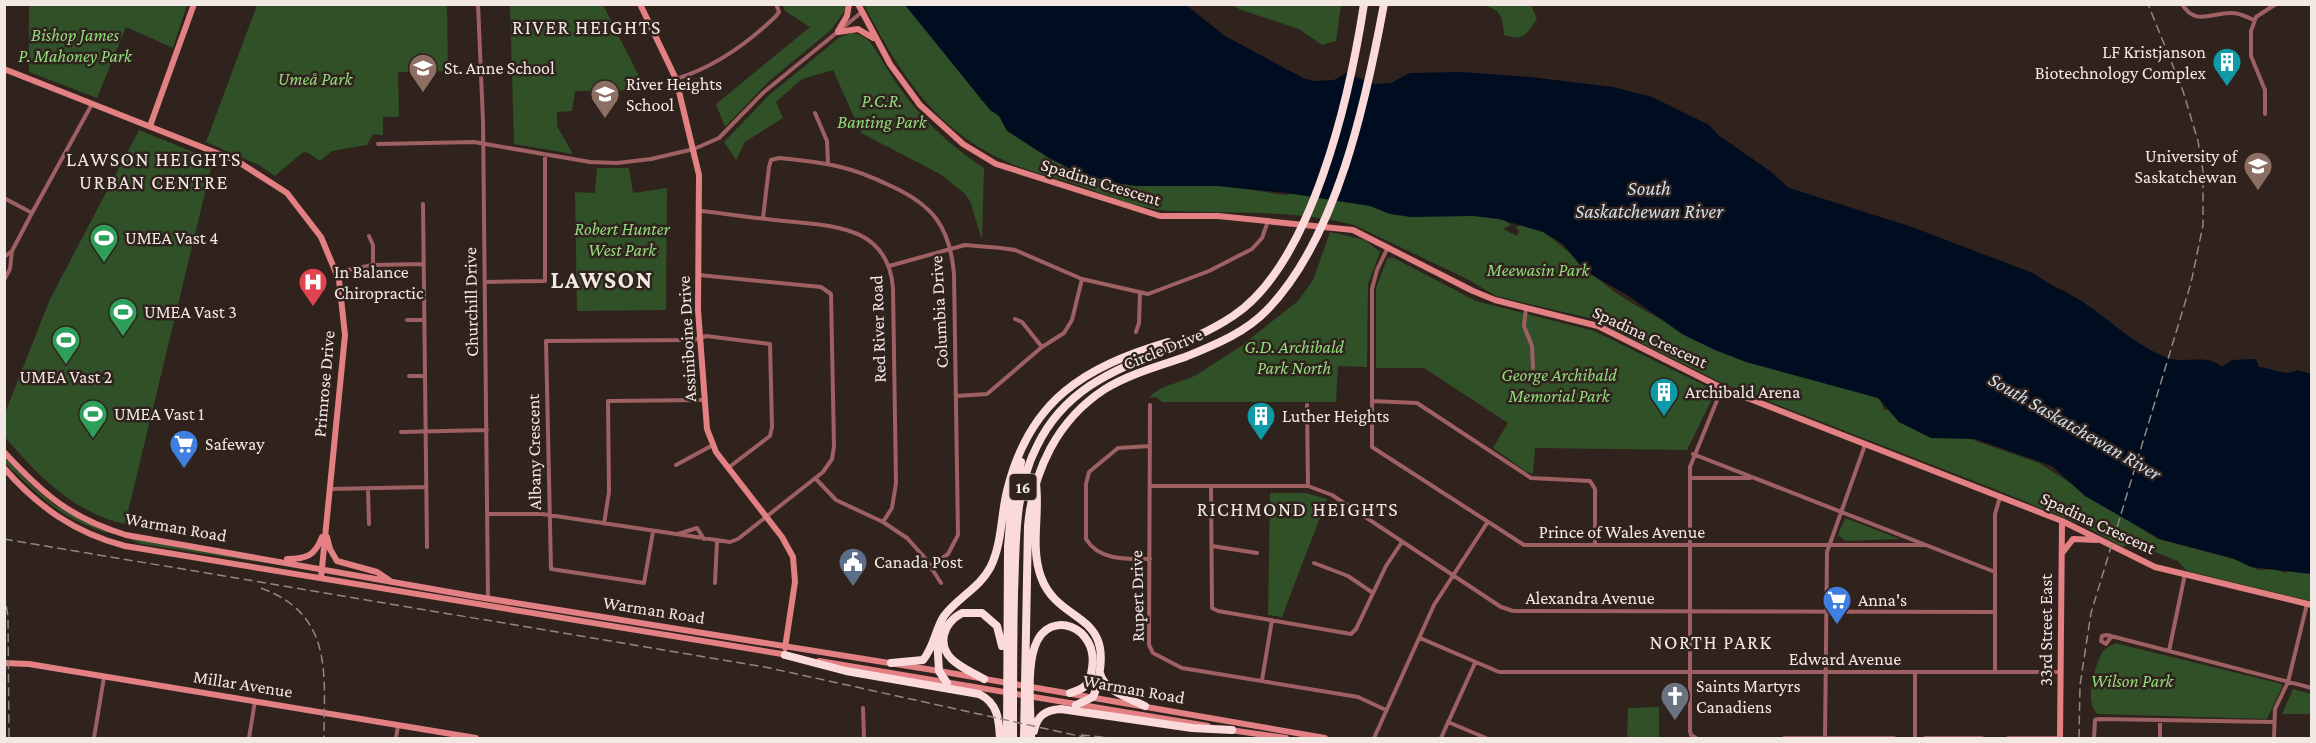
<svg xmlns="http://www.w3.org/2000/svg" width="2316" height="743" font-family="'Crimson Pro',serif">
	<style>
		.green { fill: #305027 }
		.water { fill: #000c1f }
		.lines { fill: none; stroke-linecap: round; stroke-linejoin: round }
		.street { stroke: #9e6062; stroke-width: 4 }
		.secondary { stroke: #e28083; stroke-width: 6 }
		.highway { stroke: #fadada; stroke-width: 8 }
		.rail { stroke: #938782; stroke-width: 1.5; stroke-dasharray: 9 4.5; stroke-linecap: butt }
		.labels { text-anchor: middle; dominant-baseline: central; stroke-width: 5; stroke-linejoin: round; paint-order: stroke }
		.shield { fill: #30221c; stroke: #b8ada8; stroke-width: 1.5 }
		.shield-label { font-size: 16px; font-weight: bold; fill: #f2e8e4 }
		.park-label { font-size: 18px; font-style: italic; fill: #91dc7b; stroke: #30221c }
		.poi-label { font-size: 18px; fill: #f2e8e4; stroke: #30221c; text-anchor: start }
		.street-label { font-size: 18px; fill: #f2e8e4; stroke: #30221c }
		.neighbourhood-label { font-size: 20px; letter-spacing: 1.5px; fill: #f2e8e4; stroke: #30221c }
		.water-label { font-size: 20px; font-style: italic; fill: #cddeef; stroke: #30221c }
		.district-label { font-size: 24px; font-weight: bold; letter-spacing: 1.5px; fill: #f2e8e4; stroke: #30221c }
	</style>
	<rect width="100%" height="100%" fill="#30221c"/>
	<path class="green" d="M29 5V4L187 5 173 48 126 27 97 98 29 72Z
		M257 5H447L448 71 398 72 399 115 398 117H383V135L373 134 367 145 332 151 320 161 306 152 302 153 275 176 259 165 206 142Z
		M510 5H603L646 90 575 91 572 111 557 112V126L573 154 514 144Z
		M783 5H846V9L831 30 768 82 725 127 716 104 810 27 785 11Z
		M864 5H909L985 97 979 100 989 101 1207 183 1285 195 1295 193 1494 214 1511 225 1503 229 1517 236 1519 231 1516 227 1526 222C1565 241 1588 276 1624 298 1702 348 1794 368 1880 399L1884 410 1896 407 1976 441 2039 463 2158 539 2241 561 2258 570 2274 569 2285 573 2293 569 2311 572V601L2187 571 2178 561 2129 542 2124 547 2121 546 2084 526 2002 492 1724 384 1593 319 1496 296 1467 279 1354 225C1295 209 1232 214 1173 211 1141 210 1110 196 1081 186 1058 179 1034 173 1012 164 935 131 901 75 864 5Z
		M1232 5H1341L1336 41 1322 45 1299 29 1241 10Z
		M1480 5H1531L1537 19C1526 35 1524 41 1504 35 1503 16 1500 8 1480 5Z
		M851 33C869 34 875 49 883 62 909 106 941 140 984 168L982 240 970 201 964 193 940 174 861 133 833 70 802 79 776 102 783 118 745 142 736 160 724 142 768 96 840 37Z
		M139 130 213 160 125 524C74 513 37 475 5 437V413L50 299Z
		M597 168H629L633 193 667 188 666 310 577 311 575 192 595 193Z
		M1330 232 1365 240 1380 252 1368 284 1367 367 1338 366 1336 402H1162L1156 397 1149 398C1158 385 1185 382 1198 374L1241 346 1298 301 1313 280Z
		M1392 257 1476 301 1594 331 1706 386 1714 392 1713 397 1687 450 1535 448 1533 474 1527 472 1493 448 1508 423 1424 368H1376V288L1387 259Z
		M4 457 32 486 56 506 110 534C58 517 43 499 5 463Z
		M1270 493H1306L1327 499 1282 617 1268 615Z
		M1845 518 1900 539 1846 541 1838 535Z
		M129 539 130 538 311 570 141 544Z
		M2115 643 2282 684V687L2267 719 2098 714C2083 703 2095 665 2103 651 2106 647 2111 646 2115 643Z
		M2293 689 2311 694V714H2282Z
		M1659 707V738H1627L1628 708Z"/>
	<path class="water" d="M905 5H1186L1225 36 1303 78 1313 81 1334 80 1346 73 1375 84 1391 83 1410 73 1461 72 1530 77 1613 87 1652 97 1709 125 1718 135 1770 171 1789 188 1912 227 2035 274C2050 286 2067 291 2083 302 2111 321 2136 346 2168 358 2185 364 2207 353 2222 367L2232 360 2256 359 2259 367C2272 368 2285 377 2297 370L2311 374V574L2251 567 2232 558 2160 539 2085 496 2052 466 1975 439 1931 438 1899 422 1878 398 1746 362 1715 350 1682 334 1629 296 1585 271 1563 244 1543 232 1499 219 1473 216 1411 217 1390 214 1370 206 1287 193 1217 186H1136L1115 183 1078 173 1049 158 1007 131 999 116 990 110Z"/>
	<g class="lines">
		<path class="street" d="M478 4 483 121 488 599
			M2182 4C2195 26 2211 13 2230 13 2239 12 2246 17 2254 20
			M676 79C714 67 747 44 776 16L779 12 776 4
			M815 113 827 141 828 164
			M2265 114V90L2251 56V31L2256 17 2276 4
			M378 144 474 142 590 162 617 163 651 159 694 149 719 138 764 92 862 12
			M4 198 32 213 92 104
			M423 204 427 547
			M701 211C728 214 756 218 784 221 832 226 888 225 893 288L896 483 892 508 883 522
			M763 218 769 167 771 160 779 158C826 163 848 165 891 186 933 205 950 227 954 274L958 535 948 554 931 566
			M369 236 373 245V265
			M1388 247 1377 270 1372 289V447L1524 545H1925
			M12 251 32 213
			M4 257 12 251 10 269 4 280
			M889 266 965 245 1001 248 1015 250 1082 279 1148 294 1209 271 1252 249 1262 238 1268 221
			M337 272 373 265 423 264
			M485 282 545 281V155
			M1526 308 1524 326 1532 346 1533 368
			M1015 319 1022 322 1042 347
			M407 320H424
			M1136 332 1139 323 1140 293
			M409 376H424
			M956 396 987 394 1042 347 1064 333 1072 320 1082 279
			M1372 401 1417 403 1531 478 1590 481 1595 489V545
			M1150 405 1149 645 1153 653 1182 668 1358 697 1386 710
			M1307 405 1308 486
			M401 432 487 430
			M1150 446 1118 448 1089 472 1086 484V539C1099 561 1128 559 1150 559
			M1693 454 1995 572
			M676 465 713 445
			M815 478 836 500 883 522 907 538 925 558 941 583
			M1691 478H1750
			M1150 486H1308L1332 495 1501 607 1513 611 1994 612
			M1211 487 1212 608 1218 611 1351 634 1356 629 1386 566 1402 542
			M329 489 426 487
			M368 489 369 524
			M488 514H542L730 542 738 539 823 472 832 459 834 446 831 294 821 287 699 275
			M604 524 609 492 608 401 704 400
			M653 532 644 583 551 569 546 341 694 340 706 336 770 344 772 427 770 436 728 468
			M678 534 697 528 704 539
			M1212 546 1257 553
			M1314 563 1348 576 1373 593
			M715 583 717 541
			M2111 637 2106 644 2101 641 2102 636 2107 635 2312 688
			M1420 638 1499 672H2060
			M2169 651 2185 574
			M1995 672V514L2000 497
			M1262 680 1272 620
			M863 708 864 738
			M2160 720V738
			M1448 722 1486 738
			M94 738 104 677
			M249 738 255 701
			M396 738 398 726
			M1374 738 1434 605 1487 523
			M1441 738 1475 663
			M1696 738 1691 735 1690 731V467L1722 388
			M1784 738H1894
			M1825 738 1827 552 1865 445
			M1915 738V672
			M1925 738H1982
			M2008 738H2060
			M2094 738 2095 720 2099 719 2274 722
			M2274 738 2275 709 2288 682 2307 604"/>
		<path class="secondary" d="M640 4 676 79 699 175 698 310 707 429 716 452 782 537 793 557 795 582 785 648
			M858 4 890 64 920 105 963 144 996 164 1160 216H1218L1353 230 1473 291 1495 300 1598 326 1722 388 2062 521 2155 567 2312 605
			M838 31 847 16 849 4
			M838 32 858 29 873 38
			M4 69 237 161 287 193 321 237 339 280 345 335 321 578
			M150 126 194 4
			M4 452C43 494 70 518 126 535L472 596 939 671 1325 738
			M4 468C38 507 75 533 125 546L788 655
			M327 537 330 549 337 561 377 572 389 580
			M2063 552 2073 539 2097 540
			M287 559C306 559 315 556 322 537
			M819 661 1208 726
			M4 663 29 664 476 738
			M1230 730 1286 738
			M2060 738 2062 521"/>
		<path class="highway" d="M1036 484C1040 514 1030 547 1041 577 1059 627 1120 609 1095 692L1093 697 1076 705
			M937 638 939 671 947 683
			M785 655 846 671 979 694C998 703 999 720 1000 738
			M891 663 923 660C934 647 935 630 944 616 958 597 980 588 991 566 1002 543 1001 515 1007 491 1029 400 1084 367 1168 342
			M1100 673C1104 691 1131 699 1145 706
			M984 679C967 669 939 660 944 635 946 625 953 618 962 613H982L997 626 1002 646
			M1034 731C1037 716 1045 710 1061 709L1192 728 1232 730
			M1007 738 1008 547 1012 499 1021 462
			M1013 738C1013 690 1013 642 1014 593 1016 544 1014 490 1037 446 1078 362 1164 362 1233 316 1313 263 1350 94 1364 4
			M1024 738 1028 526C1033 471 1057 420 1105 389 1129 374 1159 366 1185 357 1214 345 1245 333 1267 310 1337 238 1366 101 1384 4
			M1031 738C1031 712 1026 671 1035 646 1049 607 1099 627 1092 668 1090 684 1085 689 1070 693"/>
		<path class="rail" d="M4 539 765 667 1088 738
			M261 588C334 615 324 674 324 738
			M4 593 8 616 9 738
			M1081 735 1112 738
			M2079 738 2080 685 2091 613 2191 283 2203 225V171L2198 141 2183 91 2148 4"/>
	</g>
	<defs>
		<g id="building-pin" transform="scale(1.5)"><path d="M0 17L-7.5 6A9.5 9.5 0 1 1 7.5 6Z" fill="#0f9aa8" stroke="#30221c"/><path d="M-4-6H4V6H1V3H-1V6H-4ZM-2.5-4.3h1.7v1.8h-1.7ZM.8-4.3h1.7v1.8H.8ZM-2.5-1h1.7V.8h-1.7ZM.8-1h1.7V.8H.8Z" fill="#fff"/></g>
		<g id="school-pin" transform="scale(1.5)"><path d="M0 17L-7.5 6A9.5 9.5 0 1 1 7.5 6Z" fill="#8d6e63" stroke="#30221c"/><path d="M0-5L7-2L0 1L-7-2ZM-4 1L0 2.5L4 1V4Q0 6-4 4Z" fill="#fff"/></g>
		<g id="university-pin" transform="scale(1.5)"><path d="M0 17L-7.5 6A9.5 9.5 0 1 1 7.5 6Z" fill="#8d6e63" stroke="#30221c"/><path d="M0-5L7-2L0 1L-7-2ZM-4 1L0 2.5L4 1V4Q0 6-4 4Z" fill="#fff"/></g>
		<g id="stadium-pin" transform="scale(1.5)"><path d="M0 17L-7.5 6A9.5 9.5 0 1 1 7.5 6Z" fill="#2e9e5b" stroke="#30221c"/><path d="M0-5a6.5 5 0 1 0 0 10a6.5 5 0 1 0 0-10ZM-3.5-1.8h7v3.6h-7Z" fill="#fff"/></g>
		<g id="hospital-pin" transform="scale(1.5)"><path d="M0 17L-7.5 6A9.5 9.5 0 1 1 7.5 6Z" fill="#e0444e" stroke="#30221c"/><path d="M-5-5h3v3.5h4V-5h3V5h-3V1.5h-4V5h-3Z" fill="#fff"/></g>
		<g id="supermarket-pin" transform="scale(1.5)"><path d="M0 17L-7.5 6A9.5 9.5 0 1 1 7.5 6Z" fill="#3f7fe0" stroke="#30221c"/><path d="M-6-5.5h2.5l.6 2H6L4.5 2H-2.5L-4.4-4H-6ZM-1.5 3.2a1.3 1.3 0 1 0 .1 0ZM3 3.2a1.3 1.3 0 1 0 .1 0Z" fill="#fff"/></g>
		<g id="civic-pin" transform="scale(1.5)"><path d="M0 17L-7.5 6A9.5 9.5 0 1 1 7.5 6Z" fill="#5c6f8a" stroke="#30221c"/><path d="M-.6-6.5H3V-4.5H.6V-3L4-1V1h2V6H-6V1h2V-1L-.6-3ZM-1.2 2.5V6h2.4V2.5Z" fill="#fff"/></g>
		<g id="church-pin" transform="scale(1.5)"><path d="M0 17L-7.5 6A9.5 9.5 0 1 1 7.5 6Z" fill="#6b7280" stroke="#30221c"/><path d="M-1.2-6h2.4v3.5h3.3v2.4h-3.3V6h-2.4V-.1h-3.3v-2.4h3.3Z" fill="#fff"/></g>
	</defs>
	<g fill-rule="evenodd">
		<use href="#building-pin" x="2227" y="62"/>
		<use href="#school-pin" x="423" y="68"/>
		<use href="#school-pin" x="605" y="94"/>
		<use href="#university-pin" x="2258" y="166"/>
		<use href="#stadium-pin" x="104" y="238"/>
		<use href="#hospital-pin" x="313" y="282"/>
		<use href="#stadium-pin" x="123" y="312"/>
		<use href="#stadium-pin" x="66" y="340"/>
		<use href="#building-pin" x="1664" y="392"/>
		<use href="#stadium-pin" x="93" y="414"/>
		<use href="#building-pin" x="1261" y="416"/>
		<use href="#supermarket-pin" x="184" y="444"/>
		<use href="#civic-pin" x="853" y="562"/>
		<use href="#supermarket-pin" x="1837" y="600"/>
		<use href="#church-pin" x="1675" y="696"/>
	</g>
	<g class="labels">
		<rect class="shield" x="1009.5" y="474" width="27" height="26" rx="4.5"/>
		<g class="shield-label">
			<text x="1023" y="487">16</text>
		</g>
		<g class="park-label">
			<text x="75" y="35">Bishop James<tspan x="75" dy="21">P. Mahoney Park</tspan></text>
			<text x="315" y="79">Umeå Park</text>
			<text x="882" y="101">P.C.R.<tspan x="882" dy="21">Banting Park</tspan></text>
			<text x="622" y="229">Robert Hunter<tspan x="622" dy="21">West Park</tspan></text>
			<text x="1538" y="270">Meewasin Park</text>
			<text x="1294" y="347">G.D. Archibald<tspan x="1294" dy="21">Park North</tspan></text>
			<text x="1559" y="375">George Archibald<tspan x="1559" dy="21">Memorial Park</tspan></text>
			<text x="2132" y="681">Wilson Park</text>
		</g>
		<g class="poi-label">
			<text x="2206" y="52" text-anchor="end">LF Kristjanson<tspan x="2206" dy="21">Biotechnology Complex</tspan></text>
			<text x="444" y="68">St. Anne School</text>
			<text x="626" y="84">River Heights<tspan x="626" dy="21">School</tspan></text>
			<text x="2237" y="156" text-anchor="end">University of<tspan x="2237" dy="21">Saskatchewan</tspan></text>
			<text x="125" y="238">UMEA Vast 4</text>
			<text x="334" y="272">In Balance<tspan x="334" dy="21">Chiropractic</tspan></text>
			<text x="144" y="312">UMEA Vast 3</text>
			<text x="66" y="377" text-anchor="middle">UMEA Vast 2</text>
			<text x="1685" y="392">Archibald Arena</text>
			<text x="114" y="414">UMEA Vast 1</text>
			<text x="1282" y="416">Luther Heights</text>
			<text x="205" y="444">Safeway</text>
			<text x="874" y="562">Canada Post</text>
			<text x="1858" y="600">Anna's</text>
			<text x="1696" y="686">Saints Martyrs<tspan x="1696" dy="21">Canadiens</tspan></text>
		</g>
		<g class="street-label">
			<text transform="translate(1101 182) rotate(17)">Spadina Crescent</text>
			<text transform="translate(471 302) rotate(-91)">Churchill Drive</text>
			<text transform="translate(939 312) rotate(-93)">Columbia Drive</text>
			<text transform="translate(878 329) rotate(-92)">Red River Road</text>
			<text transform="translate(1650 337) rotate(25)">Spadina Crescent</text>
			<text transform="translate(687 339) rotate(-93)">Assiniboine Drive</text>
			<text transform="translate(1163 349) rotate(-22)">Circle Drive</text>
			<text transform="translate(324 384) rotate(-85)">Primrose Drive</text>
			<text transform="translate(534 452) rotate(-91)">Albany Crescent</text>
			<text transform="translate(2098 523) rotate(25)">Spadina Crescent</text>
			<text transform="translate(176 527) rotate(10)">Warman Road</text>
			<text x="1622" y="532">Prince of Wales Avenue</text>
			<text transform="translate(1137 596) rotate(-91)">Rupert Drive</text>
			<text x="1590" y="598">Alexandra Avenue</text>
			<text transform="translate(654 610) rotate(9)">Warman Road</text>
			<text transform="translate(2046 630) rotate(-90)">33rd Street East</text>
			<text x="1845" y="659">Edward Avenue</text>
			<text transform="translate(243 684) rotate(9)">Millar Avenue</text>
			<text transform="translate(1134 689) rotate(10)">Warman Road</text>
		</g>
		<g class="neighbourhood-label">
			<text x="587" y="27">RIVER HEIGHTS</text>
			<text x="154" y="159">LAWSON HEIGHTS<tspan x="154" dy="23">URBAN CENTRE</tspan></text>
			<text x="1298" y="509">RICHMOND HEIGHTS</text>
			<text x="1711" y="642">NORTH PARK</text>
		</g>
		<g class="water-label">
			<text x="1649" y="188">South<tspan x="1649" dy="23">Saskatchewan River</tspan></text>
			<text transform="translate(2075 426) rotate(30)">South Saskatchewan River</text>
		</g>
		<g class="district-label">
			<text x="602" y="279">LAWSON</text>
		</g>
	</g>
	<rect width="2316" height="743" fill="none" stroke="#f2e8e4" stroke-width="12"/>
</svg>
